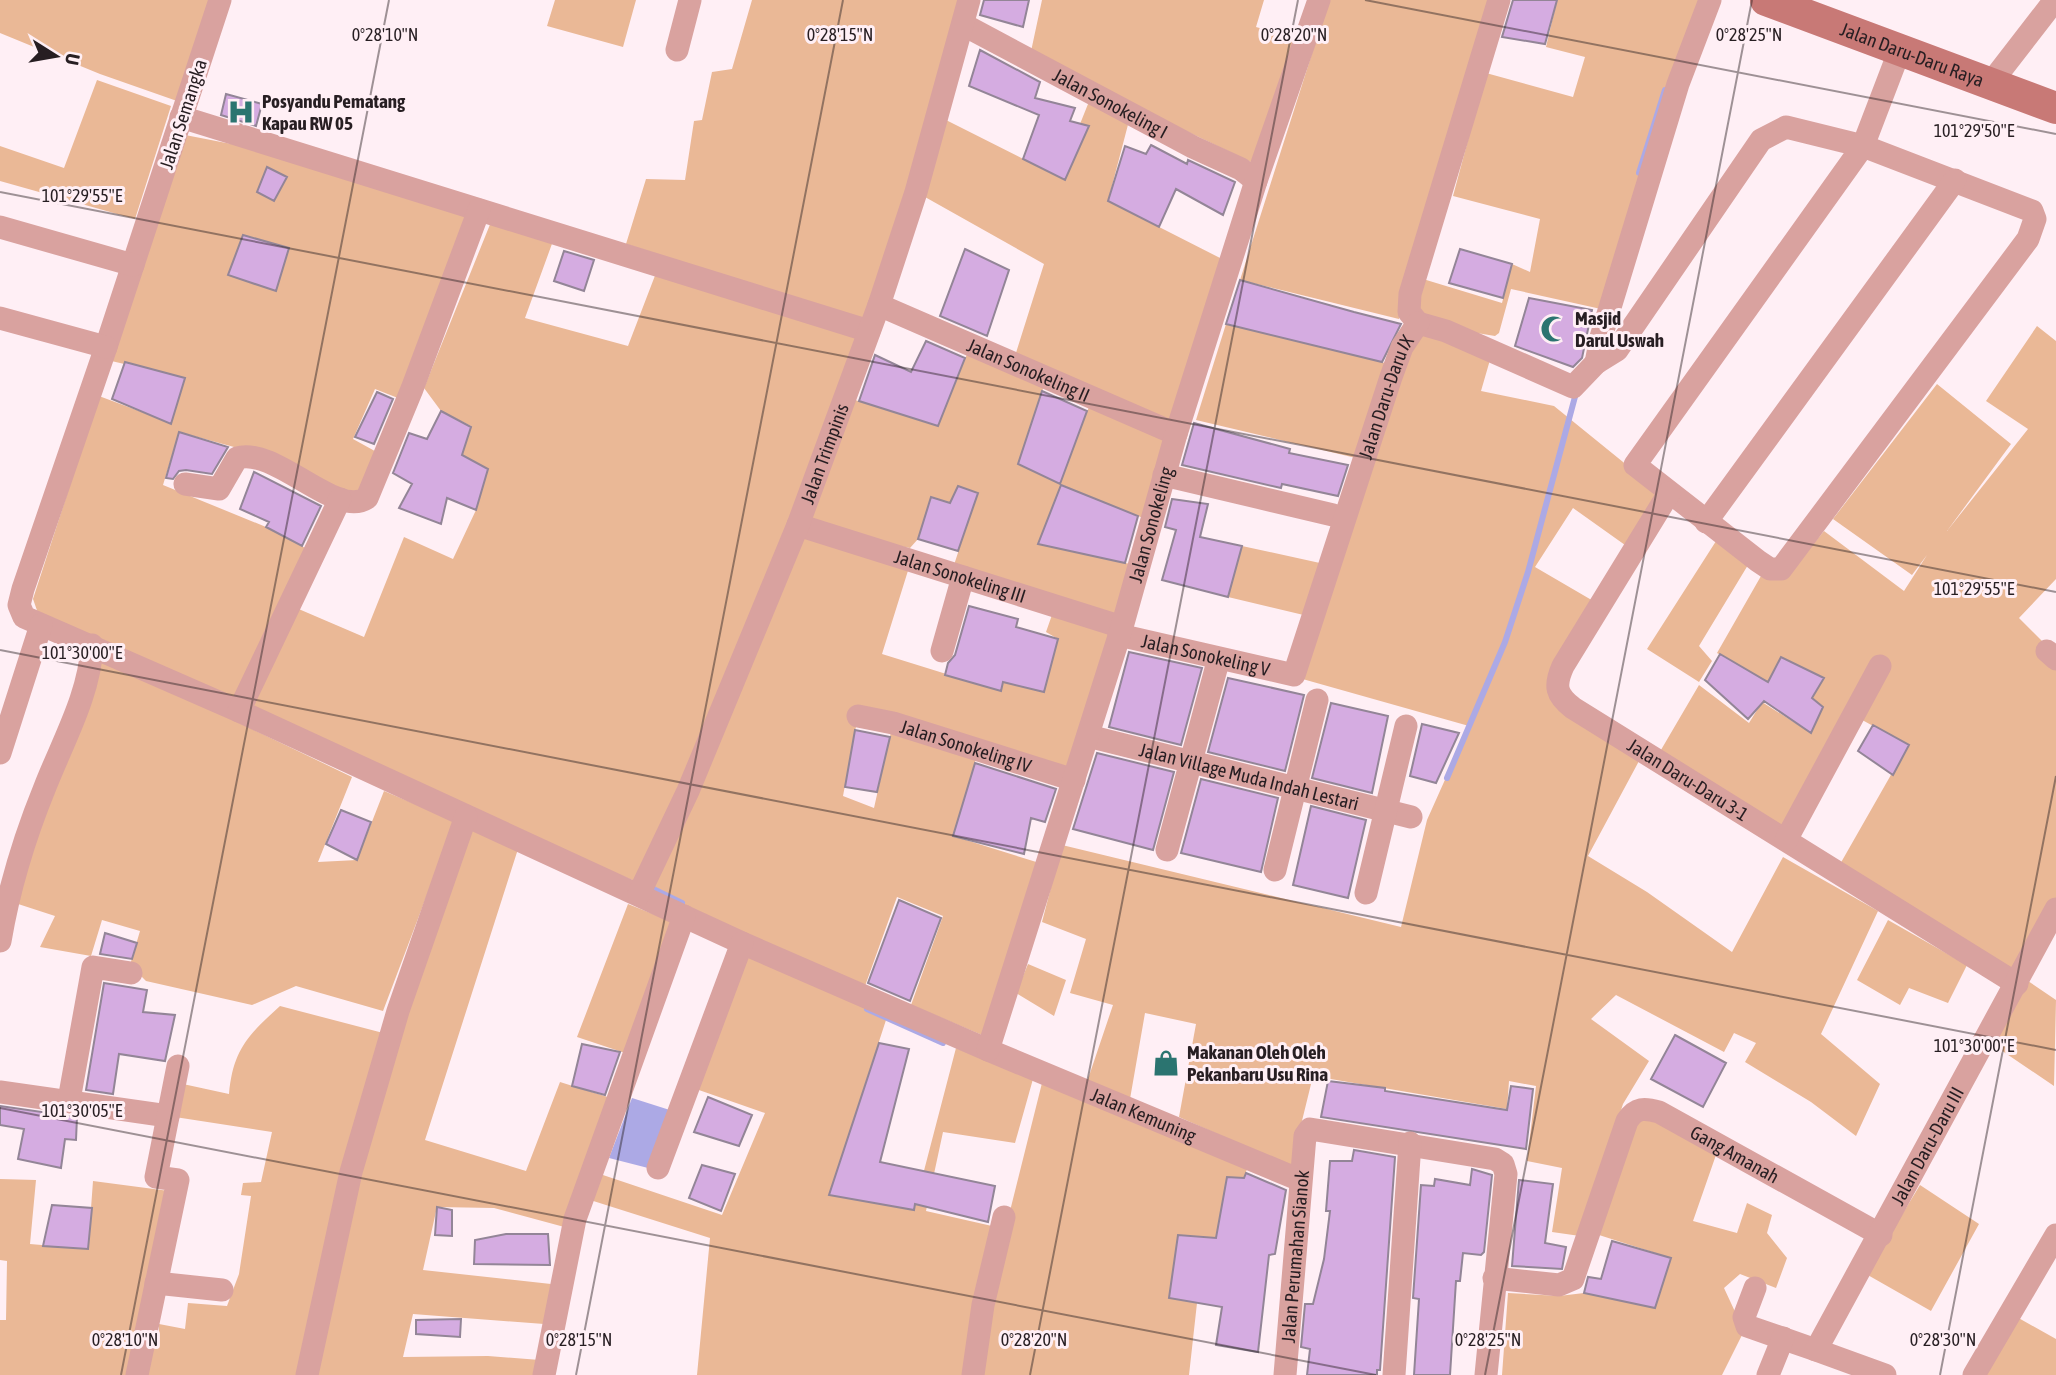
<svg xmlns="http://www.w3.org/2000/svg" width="2056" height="1375" font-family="'Asap Condensed',sans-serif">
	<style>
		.green { fill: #eab896 }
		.water { fill: #aca9e5 }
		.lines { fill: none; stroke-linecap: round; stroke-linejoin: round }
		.stream { stroke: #aca9e5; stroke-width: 6 }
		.building { fill: #d5ace1; stroke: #938597; stroke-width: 2 }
		.street { stroke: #d9a29f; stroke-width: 23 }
		.secondary { stroke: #c87976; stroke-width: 32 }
		.ticks { fill: none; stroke: #271e22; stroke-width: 2; stroke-opacity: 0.45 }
		.labels { text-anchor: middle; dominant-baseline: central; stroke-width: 6; stroke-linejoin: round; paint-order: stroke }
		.street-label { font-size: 19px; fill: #271e22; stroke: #ffeff5 }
		.poi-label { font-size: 19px; font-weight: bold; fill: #271e22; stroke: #ffeff5; text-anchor: start }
		.ticks-label { font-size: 18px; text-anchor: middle; fill: #271e22; stroke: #ffeff5; stroke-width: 6; stroke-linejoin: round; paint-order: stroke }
	</style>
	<rect width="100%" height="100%" fill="#ffeff5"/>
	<path class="green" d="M0 0H210L177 101 100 74 0 33Z
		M555 0H636L623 47 547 26Z
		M752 0H964L866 321 626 244 646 179 685 180 694 121 702 120 712 72 732 69Z
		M1042 0H1264L1256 27 1299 39 1257 165 1030 56Z
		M1329 0H1494L1399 319 1240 280Z
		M1557 0H1701L1601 309 1511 289 1499 333 1495 336 1453 329 1417 315 1423 279 1502 303 1512 264 1530 272 1540 219 1453 196 1486 73 1573 97 1585 57 1546 47Z
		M97 80 171 106 135 219 0 181V146L64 168Z
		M1090 99 1130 117 1108 201 1224 260 1173 425 1015 356 1044 264 925 197 944 119 1065 180 1089 126 1080 124Z
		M180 134 252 148 470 214 403 400 375 389 353 439 382 455 355 498 263 455 179 432 163 485 266 527 309 550 238 705 40 619 33 599 99 396 171 423 185 378 107 360Z
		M491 222 553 241 525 318 628 346 656 273 859 334 791 526 637 882 490 822 248 709 294 607 364 637 404 537 453 559 476 510 488 469 462 455 471 426 441 411 424 388Z
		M1226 324 1389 364 1360 459 1196 420Z
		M2037 326 2056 341V579L2019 618 2056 655V909L2017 984 1839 866 1908 745 1853 715 1783 831 1658 755 1699 685 1749 723 1762 702 1811 733 1823 707 1812 698 1823 678 1781 657 1768 682 1717 653 1761 576 1786 577 1824 531 1904 591 1927 555 1912 575 1833 519 1937 384 2011 444 1947 531 2028 429 1986 401Z
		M1414 333 1492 353 1481 391 1554 406 1660 492 1625 545 1573 508 1535 567 1595 602 1555 706 1639 761 1588 856 1647 892 1732 952 1783 857 1878 911 1821 1034 1880 1084 1856 1136 1811 1102 1745 1062 1756 1043 1734 1033 1724 1052 1616 995 1591 1019 1649 1061 1623 1104 1580 1236 1552 1232 1562 1168 1527 1161 1536 1086 1509 1081 1507 1109 1313 1076 1299 1133 1301 1171 1179 1117 1196 1024 1145 1013 1130 1099 1087 1082 1113 1005 1070 993 1086 939 1042 922 1062 845 1401 927 1427 820 1469 726 1299 678Z
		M967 354 1044 386 1018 464 1060 484 1090 404 1167 436 1143 518 1062 485 1038 543 1130 564 1121 620 954 565 977 494 959 486 950 503 931 497 918 539 910 548 806 528 911 561 882 654 1001 691 1006 673 1025 675 1022 686 1044 692 1058 639 1046 632 1053 612 1113 629 1068 772 891 717 858 716 843 796 874 808 893 723 978 752 953 836 1046 865 982 1035 911 1005 943 916 897 897 865 986 768 945 649 887 746 678 742 675 803 527 798 525 843 401 855 400 938 426Z
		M1718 538 1748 565 1699 646 1712 661 1699 682 1647 649Z
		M1242 546 1329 565 1312 617 1228 597Z
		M102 657 352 777 318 862 357 860 384 791 455 821 383 1011 296 986 252 1005 146 981 130 965 140 931 102 920 91 956 40 947 55 916 12 902Z
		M469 828 518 849 425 1140 526 1171 560 1082 614 1099 568 1228 494 1208 437 1207 423 1270 551 1284 544 1324 413 1314 403 1357 488 1356 540 1360 537 1375H312L362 1159 411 997Z
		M628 904 678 924 631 1055 577 1037Z
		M1888 920 1967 965 1948 1003 1909 988 1900 1005 1857 980Z
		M746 954 828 987 886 1020 829 1195 914 1209 956 1048 1033 1079 1015 1143 943 1132 926 1211 992 1226 964 1375H697L710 1238 587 1199 597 1173 722 1215 765 1113 696 1089Z
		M1028 964 1066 980 1054 1016 1016 993Z
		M2028 981 2056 1000 2054 1086 1992 1044Z
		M280 1006 387 1034 300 1375H142L150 1334 159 1336V1324L185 1329 188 1303 227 1306 239 1274 251 1196 241 1195 243 1183 261 1182 272 1132 175 1117 183 1084 229 1094C233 1050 248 1035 280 1006Z
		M1042 1083 1248 1166 1244 1178 1227 1177 1216 1238 1178 1236 1169 1298 1197 1303 1189 1375H980L1000 1251Z
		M1640 1113 1716 1155 1693 1221 1737 1233 1747 1203 1772 1215 1767 1233 1787 1258 1776 1288 1740 1274 1724 1288 1744 1331 1722 1375H1502L1508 1293 1559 1296 1584 1293 1655 1308 1671 1258 1599 1235Z
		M0 1179 36 1180 30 1244 88 1249 93 1181 169 1191 131 1375H0V1320H6L7 1261 0 1260Z
		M1920 1185 1979 1224 1931 1311 1866 1274Z
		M2015 1316 2056 1339V1375H1980Z"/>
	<path class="water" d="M632 1098 676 1112 652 1169 609 1158Z"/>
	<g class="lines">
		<path class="stream" d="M1639 173 1665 90
			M1447 778 1505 642 1528 572 1576 393
			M649 887 682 903
			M867 1009 943 1043"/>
	</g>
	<path class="building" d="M984 0H1029L1023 27 980 15Z
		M1513 0H1557L1545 44 1502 37Z
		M980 50 1040 82 1035 98 1075 108 1070 121 1089 126 1065 180 1023 159 1039 115 969 86Z
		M226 94 262 104 256 126 221 115Z
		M1151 145 1187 164 1188 160 1235 182 1223 215 1176 189 1159 227 1108 201 1125 146 1146 154Z
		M267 167 287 177 274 201 257 192Z
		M243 235 289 248 276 291 228 275Z
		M965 249 1009 270 987 336 940 316Z
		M1460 249 1512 264 1503 298 1449 283Z
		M564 251 594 260 584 291 554 281Z
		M1240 280 1354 312 1401 324 1382 362 1226 324Z
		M1529 298 1592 310 1582 358 1573 367 1515 346Z
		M926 341 965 358 938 426 859 401 875 355 911 372Z
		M125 362 185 378 171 424 112 399Z
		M1042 391 1087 411 1060 484 1018 464Z
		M377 392 393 399 374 444 355 437Z
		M441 411 471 427 462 455 488 469 476 510 447 498 441 524 399 508 412 484 393 473 409 433 427 439Z
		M1194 423 1290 449 1289 453 1348 465 1338 496 1282 484 1281 488 1182 465Z
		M179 432 228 447 212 474 186 470 179 471 173 479 166 478Z
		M254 472 321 506 302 546 266 527 269 522 240 509Z
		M1061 485 1138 516 1125 563 1038 544Z
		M958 486 978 493 958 551 918 539 931 497 950 503Z
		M1172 499 1208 504 1200 537 1242 546 1228 597 1162 580 1176 530 1165 527Z
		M969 606 1018 619 1016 627 1058 639 1044 692 1003 682 1001 691 945 675 948 663 955 655Z
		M1129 652 1202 668 1181 745 1109 727Z
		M1720 654 1768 682 1781 657 1824 678 1812 698 1823 707 1811 733 1764 701 1748 719 1705 680Z
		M1228 678 1304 695 1285 771 1208 752Z
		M1331 703 1388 716 1372 793 1312 778Z
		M1422 724 1459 733 1436 783 1410 776Z
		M1873 725 1909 745 1893 775 1858 751Z
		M855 730 890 737 877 792 845 787Z
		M1097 753 1174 772 1153 850 1073 829Z
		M975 763 1056 789 1045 822 1031 818 1024 854 953 836Z
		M1201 779 1278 798 1261 872 1181 853Z
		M1311 806 1366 820 1348 898 1293 885Z
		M341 810 371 822 357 860 326 844Z
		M899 900 941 918 910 1001 868 983Z
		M105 933 137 943 132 959 100 954Z
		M104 983 147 990 143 1012 175 1015 165 1061 119 1054 113 1094 86 1090Z
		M1675 1035 1726 1063 1703 1107 1651 1079Z
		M879 1043 909 1049 880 1162 995 1186 988 1222 915 1204 914 1210 829 1195Z
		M582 1044 620 1052 605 1095 572 1086Z
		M1328 1081 1385 1088V1091L1507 1110 1511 1086 1533 1089 1526 1149 1321 1117Z
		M708 1097 752 1115 739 1146 694 1132Z
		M0 1106 77 1117 76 1140 65 1139 61 1168 18 1159 24 1129 0 1125Z
		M1354 1150 1395 1157 1380 1370H1377V1375H1307L1310 1349 1301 1347 1305 1304H1313L1324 1259 1330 1211H1326L1330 1161H1352Z
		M702 1165 735 1174 721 1211 689 1198Z
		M1472 1169 1492 1175 1484 1252 1481 1255 1463 1253 1460 1281H1456L1450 1375H1414L1419 1299 1413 1298 1421 1185 1434 1186 1435 1179 1470 1185Z
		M1246 1173 1286 1190 1275 1254 1269 1255 1258 1352 1216 1345 1222 1307 1169 1298 1178 1235 1216 1238 1227 1177 1244 1178Z
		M1519 1180 1553 1184 1545 1243 1566 1247 1562 1269 1512 1266Z
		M52 1205 92 1208 88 1249 43 1246Z
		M437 1207 452 1210V1236L435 1235Z
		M506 1234H548L550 1265 474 1264 475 1240Z
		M1612 1241 1671 1258 1655 1308 1584 1293 1588 1277 1601 1279Z
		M461 1319 460 1337 416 1334V1320Z"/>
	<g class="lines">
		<g class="street">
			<path id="s1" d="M220 0 106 347 23 589 19 605 24 617 239 711 742 943 988 1050 1300 1180"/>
			<path id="s2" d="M964 25 1193 147 1241 169 1256 181"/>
			<path d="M677 50 690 0"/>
			<path d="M1990 84 2055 0"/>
			<path d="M181 117 869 331"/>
			<path d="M0 227 133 265"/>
			<path id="s3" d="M879 305 1176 434"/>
			<path d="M0 318 106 347"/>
			<path d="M1418 323 1446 331 1573 387 1596 363 1617 350 1761 140 1786 127 1863 146 2032 211 2035 219 2028 239 1781 569H1770L1758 561 1635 465 1863 146 1899 52"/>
			<path d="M1418 323 1409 312 1410 294 1499 0"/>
			<path d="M1596 363 1601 337 1678 84 1710 0"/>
			<path d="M1164 475 1333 515"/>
			<path d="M185 484 219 489 237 458C275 446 336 519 367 498L412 389 479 210"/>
			<path id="s4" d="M1669 493 1563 666C1554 686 1556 695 1573 708L2017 984"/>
			<path d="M1706 522 1955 180"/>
			<path id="s5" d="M798 525 1122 627"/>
			<path id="s6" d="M1119 635 1294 675 1391 377 1402 347 1418 323"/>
			<path d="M942 651 963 577"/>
			<path d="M2047 651 2056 659"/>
			<path d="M239 711 340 499"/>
			<path id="s7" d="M858 716 893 723 1074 780"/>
			<path id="s8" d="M1088 736 1411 817"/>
			<path d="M0 753 41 625"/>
			<path d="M1786 840 1880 666"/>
			<path d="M1167 850 1216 669"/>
			<path d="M1275 870 1317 700"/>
			<path d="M1366 893 1406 726"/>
			<path id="s9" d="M639 894 688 791 798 525 879 305 916 192 969 0"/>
			<path d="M0 941C9 888 25 836 45 787 63 741 90 694 92 645"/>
			<path id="s10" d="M988 1050 1122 627 1176 434 1256 181 1319 0"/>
			<path d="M0 1092 168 1116"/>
			<path d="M69 1100 93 967 131 973"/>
			<path d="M658 1168 742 943"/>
			<path id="s11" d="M1494 1278 1559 1285 1573 1279 1627 1121C1636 1107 1645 1108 1659 1112L1881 1235"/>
			<path d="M156 1283 222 1290"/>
			<path d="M1755 1288 1744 1317 1747 1326 1816 1350"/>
			<path d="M137 1375 178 1180 156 1177 178 1066"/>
			<path d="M307 1375 351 1172 398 1011 466 816"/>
			<path d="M544 1375 575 1219 684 916"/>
			<path d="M973 1375 983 1305 1004 1217"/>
			<path id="s12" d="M1285 1375 1305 1136 1310 1129 1495 1159 1503 1164 1506 1174 1486 1375"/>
			<path d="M1394 1375 1410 1143"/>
			<path d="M1768 1375 1783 1338"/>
			<path id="s13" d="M1885 1375 1816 1350 2056 909"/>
			<path d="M1974 1375 2056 1235"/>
		</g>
		<path class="secondary" id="s14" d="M1766 0 2056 108"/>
	</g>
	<path class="ticks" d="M1365 0 2056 134M0 192 2056 592M0 650 2056 1050M0 1108 1376 1375M121 1375 389 0M576 1375 843 0M1030 1375 1298 0M1485 1375 1752 0M1940 1375 2056 776"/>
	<defs>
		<g id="hospital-bare" transform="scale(2.1)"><path d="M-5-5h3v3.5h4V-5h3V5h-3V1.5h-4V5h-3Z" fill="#2b7470" stroke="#ffeff5" stroke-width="2.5" paint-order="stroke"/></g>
		<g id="mosque-bare" transform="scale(2.1)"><path d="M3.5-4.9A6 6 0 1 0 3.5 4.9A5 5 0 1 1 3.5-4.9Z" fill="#2b7470" stroke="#ffeff5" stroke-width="2.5" paint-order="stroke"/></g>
		<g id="shop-bare" transform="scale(2.1)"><path d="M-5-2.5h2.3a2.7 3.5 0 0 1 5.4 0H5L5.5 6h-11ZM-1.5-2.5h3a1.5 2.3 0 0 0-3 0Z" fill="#2b7470" stroke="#ffeff5" stroke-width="2.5" paint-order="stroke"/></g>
	</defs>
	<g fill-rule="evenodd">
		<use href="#hospital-bare" x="241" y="112"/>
		<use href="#mosque-bare" x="1554" y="329"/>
		<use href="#shop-bare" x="1166" y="1063"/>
	</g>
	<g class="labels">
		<g class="street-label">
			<text stroke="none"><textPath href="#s14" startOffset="156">Jalan Daru-Daru Raya</textPath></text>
			<text stroke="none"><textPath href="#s2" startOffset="166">Jalan Sonokeling I</textPath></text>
			<text transform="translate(183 114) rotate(-72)">Jalan Semangka</text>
			<text stroke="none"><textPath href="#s3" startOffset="163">Jalan Sonokeling II</textPath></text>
			<text stroke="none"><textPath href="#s6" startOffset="472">Jalan Daru-Daru IX</textPath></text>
			<text stroke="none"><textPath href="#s9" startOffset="478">Jalan Trimpinis</textPath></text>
			<text stroke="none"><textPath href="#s10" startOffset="550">Jalan Sonokeling</textPath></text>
			<text stroke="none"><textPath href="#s5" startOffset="170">Jalan Sonokeling III</textPath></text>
			<text stroke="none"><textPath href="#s6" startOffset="89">Jalan Sonokeling V</textPath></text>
			<text stroke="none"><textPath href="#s7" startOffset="112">Jalan Sonokeling IV</textPath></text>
			<text stroke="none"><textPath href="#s8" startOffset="166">Jalan Village Muda Indah Lestari</textPath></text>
			<text stroke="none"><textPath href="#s4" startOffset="387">Jalan Daru-Daru 3-1</textPath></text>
			<text stroke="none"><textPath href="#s1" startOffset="1876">Jalan Kemuning</textPath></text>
			<text stroke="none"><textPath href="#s13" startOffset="306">Jalan Daru-Daru III</textPath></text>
			<text stroke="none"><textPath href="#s11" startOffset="371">Gang Amanah</textPath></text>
			<text stroke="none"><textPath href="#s12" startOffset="119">Jalan Perumahan Sianok</textPath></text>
		</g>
		<g class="poi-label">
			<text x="262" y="101">Posyandu Pematang<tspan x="262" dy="22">Kapau RW 05</tspan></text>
			<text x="1575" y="318">Masjid<tspan x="1575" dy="22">Darul Uswah</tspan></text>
			<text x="1187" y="1052">Makanan Oleh Oleh<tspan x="1187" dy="22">Pekanbaru Usu Rina</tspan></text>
		</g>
	</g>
	<g class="ticks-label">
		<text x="385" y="41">0°28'10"N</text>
		<text x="840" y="41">0°28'15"N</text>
		<text x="1294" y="41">0°28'20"N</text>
		<text x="1749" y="41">0°28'25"N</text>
		<text x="1974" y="137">101°29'50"E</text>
		<text x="82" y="202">101°29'55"E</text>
		<text x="1974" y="595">101°29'55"E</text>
		<text x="82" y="659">101°30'00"E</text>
		<text x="1974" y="1052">101°30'00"E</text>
		<text x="82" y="1117">101°30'05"E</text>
		<text x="125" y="1346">0°28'10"N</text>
		<text x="579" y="1346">0°28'15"N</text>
		<text x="1034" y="1346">0°28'20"N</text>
		<text x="1488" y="1346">0°28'25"N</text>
		<text x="1943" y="1346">0°28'30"N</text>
	</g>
	<g transform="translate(56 56) rotate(101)" stroke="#ffeff5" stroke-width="5" paint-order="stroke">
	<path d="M0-5L12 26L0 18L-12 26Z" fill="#271e22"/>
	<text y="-10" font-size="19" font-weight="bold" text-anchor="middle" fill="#271e22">U</text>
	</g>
</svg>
